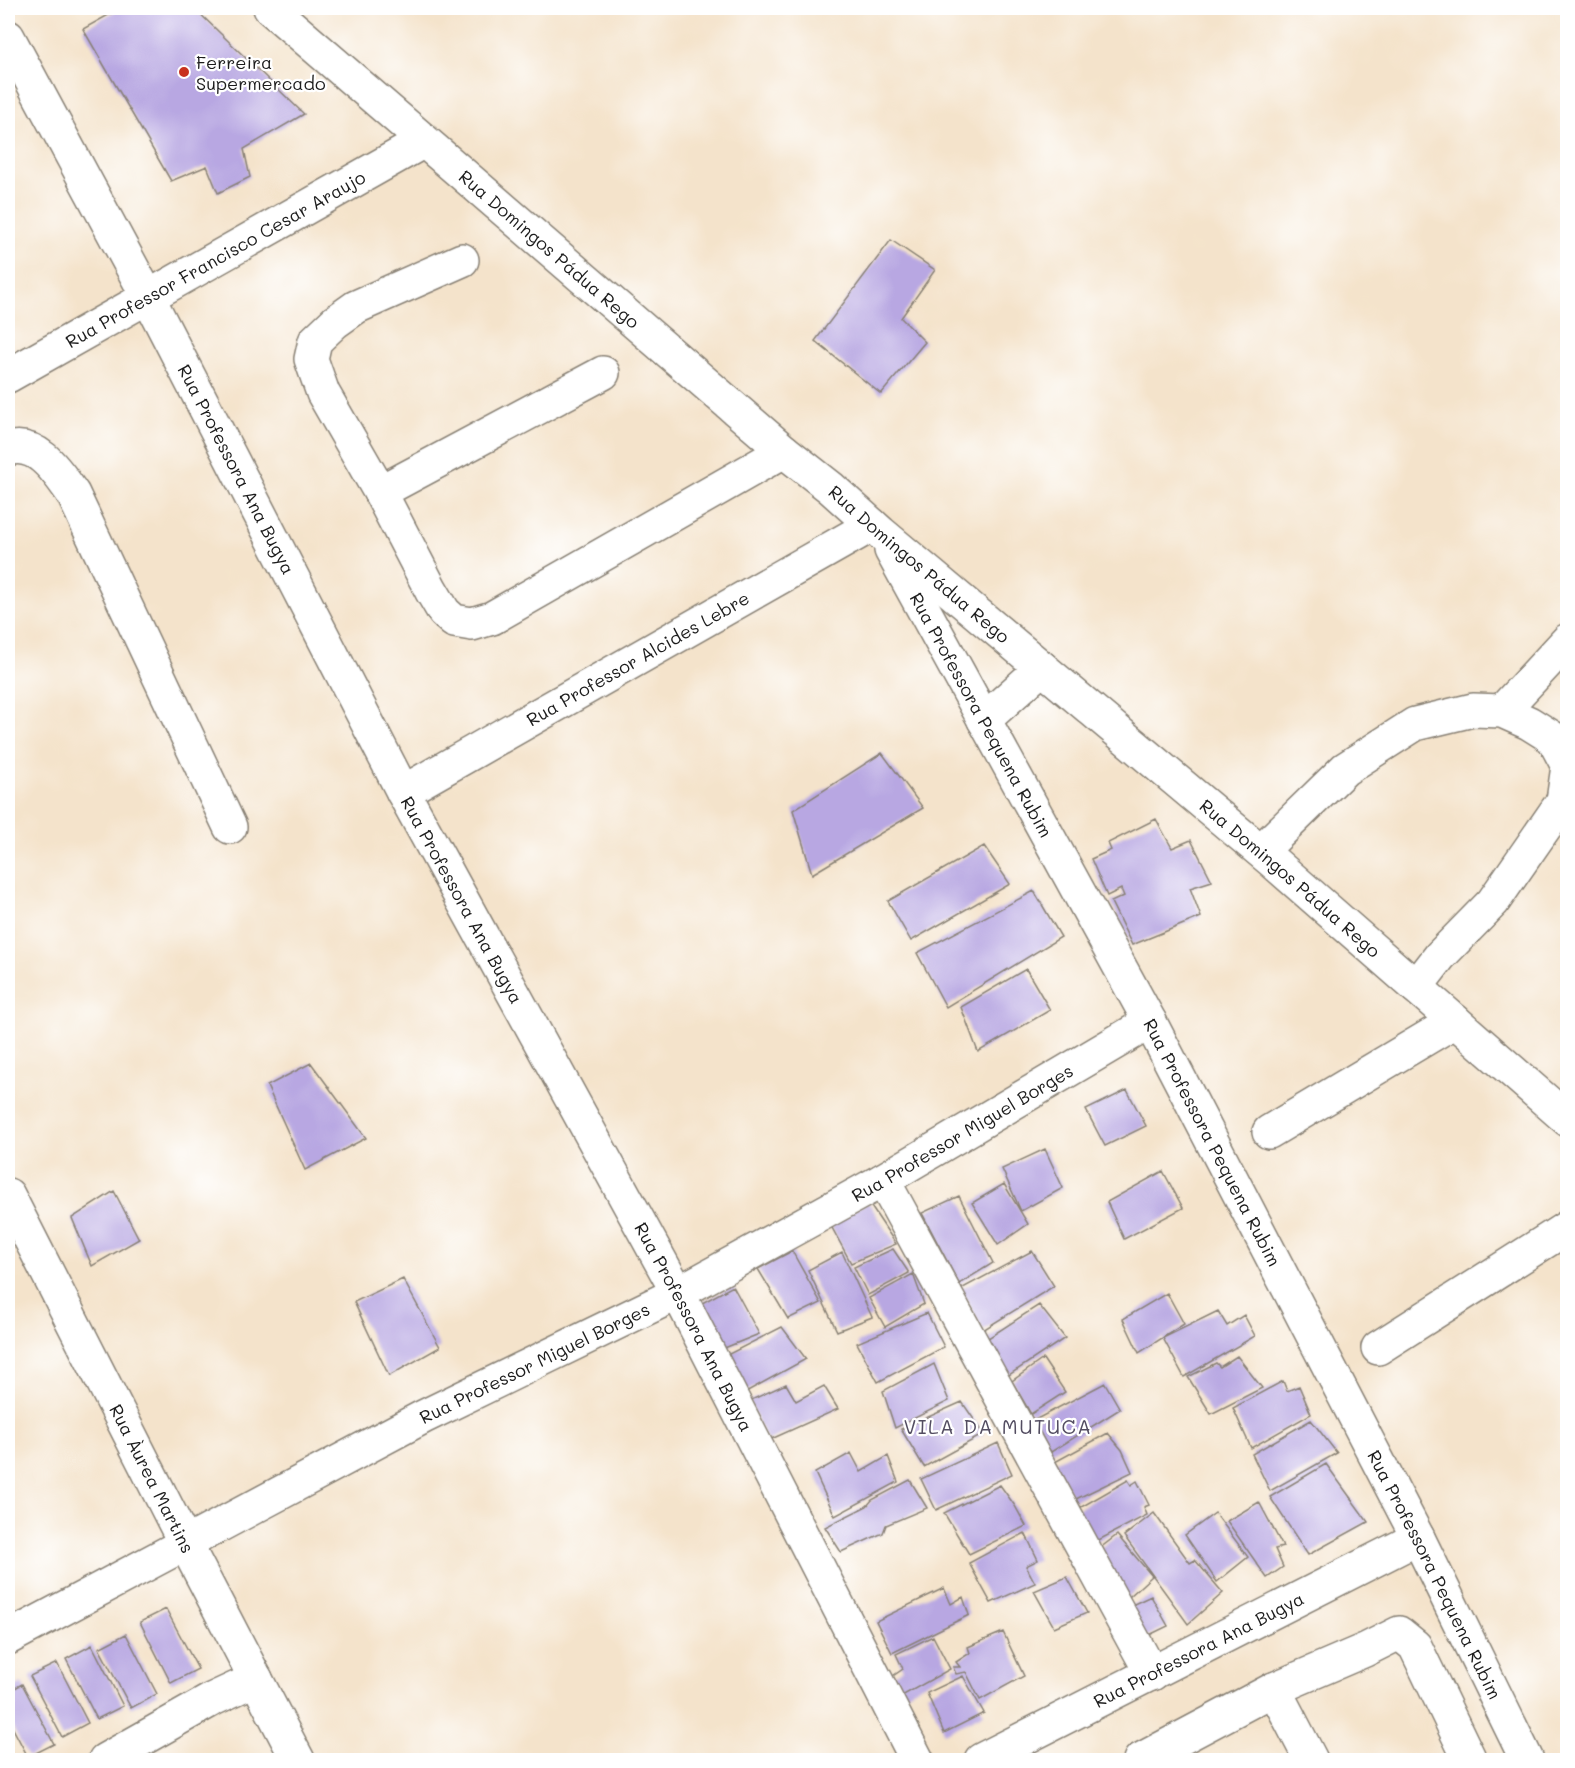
<svg xmlns="http://www.w3.org/2000/svg" width="1575" height="1768" font-family="Mali,sans-serif">
	<style>
		.building { fill: #b8a7e2 }
		.lines { fill: none; stroke-linecap: round; stroke-linejoin: round }
		.minor-casing { stroke: #888074; stroke-width: 36 }
		.minor { stroke: #fff; stroke-width: 33 }
		.poi-dot { fill: #c8321e; stroke: #fff; stroke-width: 2 }
		.labels { text-anchor: middle; dominant-baseline: central; stroke-width: 4.5; stroke-linejoin: round; paint-order: stroke }
		.poi-label { font-size: 18px; fill: #1c1c1c; stroke: #fff; text-anchor: start }
		.street-label { font-size: 18px; fill: #1c1c1c; stroke: #fff }
		.neighbourhood-label { font-size: 20px; letter-spacing: 1.5px; fill: #534d61; stroke: #fff }
	</style>
	<rect width="100%" height="100%" fill="#fff"/>
	<filter id="ink" filterUnits="userSpaceOnUse"><feTurbulence type="fractalNoise" baseFrequency=".0167" numOctaves="2"/><feDisplacementMap in="SourceGraphic" scale="12" xChannelSelector="R" yChannelSelector="G"/><feConvolveMatrix kernelMatrix="1 2 1 2 8 2 1 2 1" color-interpolation-filters="sRGB"/></filter>
	<filter id="wash" filterUnits="userSpaceOnUse"><feTurbulence type="fractalNoise" baseFrequency=".008" numOctaves="4" result="noise"/><feDisplacementMap in="SourceGraphic" scale="24" xChannelSelector="R" yChannelSelector="G"/><feGaussianBlur stdDeviation="1.35" result="paint"/><feColorMatrix in="noise" values="0 0 0 0 0 0 0 0 0 0 0 0 0 0 0 0 0 1.4 0 .05"/><feComposite in="paint" operator="in"/></filter>
	<g filter="url(#wash)">
		<rect width="100%" height="100%" fill="#f4e3cb"/>
		<g id="blocks">
			<path class="building" d="M121 8H194L304 114 244 149 250 177 218 193 207 166 171 181 83 29Z
				M891 240 935 270 901 318 925 342 881 394 815 341Z
				M882 753 923 808 812 874 793 810Z
				M1156 819 1172 848 1191 840 1212 881 1190 888 1201 917 1132 945 1111 902 1124 896 1121 889 1107 896 1091 859 1111 850 1108 843Z
				M984 846 1010 884 911 941 888 901Z
				M1034 891 1061 937 946 1007 917 953Z
				M1026 969 1050 1010 978 1052 961 1007Z
				M311 1063 366 1138 305 1170 267 1086Z
				M1127 1090 1146 1126 1105 1146 1086 1110Z
				M1045 1149 1063 1188 1021 1211 1002 1169Z
				M1163 1171 1183 1208 1124 1239 1107 1202Z
				M1004 1184 1028 1224 998 1245 972 1203Z
				M114 1191 139 1239 92 1266 72 1218Z
				M959 1196 993 1263 959 1284 922 1213Z
				M868 1202 896 1244 851 1263 830 1224Z
				M893 1249 909 1273 868 1295 854 1267Z
				M792 1251 821 1303 788 1319 758 1269Z
				M1032 1251 1054 1286 983 1330 961 1289Z
				M842 1252 872 1317 837 1331 808 1270Z
				M913 1274 924 1304 885 1327 869 1298Z
				M403 1279 440 1347 389 1376 354 1302Z
				M733 1286 759 1334 722 1349 702 1303Z
				M1167 1293 1184 1324 1139 1353 1123 1319Z
				M1039 1305 1065 1338 1003 1379 982 1342Z
				M1218 1311 1227 1326 1244 1315 1255 1336 1184 1377 1163 1338Z
				M927 1313 944 1347 878 1382 857 1343Z
				M782 1327 806 1359 744 1393 725 1356Z
				M1237 1356 1262 1388 1211 1414 1188 1377 1216 1363 1220 1367Z
				M1043 1359 1065 1392 1031 1414 1012 1381Z
				M934 1364 949 1401 895 1428 883 1391Z
				M1283 1381 1287 1391 1299 1386 1311 1414 1251 1448 1233 1408Z
				M1105 1383 1120 1409 1051 1452 1031 1422Z
				M786 1384 796 1401 824 1386 838 1409 767 1441 749 1401Z
				M962 1402 984 1434 924 1467 901 1429Z
				M1311 1420 1337 1453 1270 1491 1252 1454Z
				M1108 1433 1122 1450 1132 1472 1074 1500 1053 1463Z
				M998 1443 1012 1474 936 1510 921 1479Z
				M851 1453 861 1472 888 1456 898 1482 835 1516 815 1473Z
				M1326 1464 1368 1522 1308 1555 1270 1497Z
				M910 1480 927 1508 886 1525 883 1533 841 1552 825 1527 867 1506 872 1500Z
				M1128 1480 1131 1485 1137 1481 1149 1505 1144 1507 1147 1515 1087 1546 1069 1514Z
				M1000 1485 1015 1506 1026 1526 969 1554 944 1513Z
				M1259 1502 1283 1547 1275 1549 1283 1567 1267 1578 1227 1521Z
				M1154 1513 1190 1563 1195 1560 1223 1593 1188 1624 1124 1536Z
				M1215 1513 1248 1557 1217 1582 1185 1535Z
				M1025 1533 1038 1560 1026 1566 1035 1583 991 1603 969 1563Z
				M1117 1535 1152 1576 1119 1606 1091 1555Z
				M1067 1577 1087 1613 1054 1627 1034 1591Z
				M944 1588 951 1604 963 1597 969 1615 892 1653 876 1621Z
				M1151 1596 1168 1626 1139 1640 1121 1610Z
				M166 1609 198 1669 171 1683 140 1622Z
				M1003 1632 1024 1676 980 1700 966 1672 956 1674 953 1667H960L956 1662 970 1653 968 1647Z
				M126 1634 157 1694 131 1708 99 1648Z
				M933 1636 950 1669 893 1701 884 1682 903 1669 896 1654Z
				M92 1645 123 1706 97 1719 66 1659Z
				M57 1663 88 1723 62 1737 30 1676Z
				M963 1676 984 1713 944 1733 927 1693Z
				M22 1684 54 1744 28 1757 8 1719V1692Z"/>
		</g>
	</g>
	<g filter="url(#ink)">
		<use href="#blocks" fill-opacity="0" stroke="#888074" stroke-width="1.5"/>
		<g class="lines">
			<g class="minor-casing">
				<g id="minor">
					<path id="s1" d="M270 8 784 451 831 488 881 533 1271 860 1568 1120"/>
					<path id="s2" d="M8 37 148 297 403 792 678 1293 917 1760"/>
					<path d="M462 260 356 307 335 322 315 341 311 359 323 393 380 492 431 590 444 612 454 621 472 624 492 618 784 451"/>
					<path id="s3" d="M8 376 424 141"/>
					<path d="M8 449C38 440 58 473 73 494L230 827"/>
					<path d="M380 492 603 373"/>
					<path id="s4" d="M891 550 1150 1022 1418 1538 1527 1760"/>
					<path d="M1502 711 1568 640"/>
					<path d="M984 720 1042 668"/>
					<path id="s5" d="M403 792 872 525"/>
					<path d="M1261 851 1345 769 1415 724 1473 710 1502 711 1529 723 1553 738 1568 766"/>
					<path d="M1416 987 1440 956 1493 902 1563 801 1568 766"/>
					<path d="M1269 1132 1455 1021"/>
					<path d="M883 1180 1152 1674"/>
					<path id="s6" d="M8 1195 185 1543 298 1760"/>
					<path d="M1378 1348 1568 1227"/>
					<path id="s7" d="M8 1638 423 1417 678 1293 883 1180 1150 1022"/>
					<path d="M1274 1689 1311 1760"/>
					<path d="M105 1760 213 1699 256 1679"/>
					<path id="s8" d="M981 1760 1418 1538"/>
					<path d="M1140 1760 1274 1689 1365 1650 1399 1633 1415 1646 1470 1760"/>
				</g>
			</g>
			<use href="#minor" class="minor"/>
		</g>
	</g>
	<circle class="poi-dot" cx="184" cy="72" r="6"/>
	<g class="labels">
		<g class="poi-label">
			<text x="196" y="62">Ferreira<tspan x="196" dy="21">Supermercado</tspan></text>
		</g>
		<g class="street-label">
			<text stroke="none"><textPath href="#s1" startOffset="369">Rua Domingos Pádua Rego</textPath></text>
			<text stroke="none"><textPath href="#s3" startOffset="238">Rua Professor Francisco Cesar Araujo</textPath></text>
			<text stroke="none"><textPath href="#s2" startOffset="489">Rua Professora Ana Bugya</textPath></text>
			<text stroke="none"><textPath href="#s1" startOffset="855">Rua Domingos Pádua Rego</textPath></text>
			<text stroke="none"><textPath href="#s5" startOffset="270">Rua Professor Alcides Lebre</textPath></text>
			<text stroke="none"><textPath href="#s4" startOffset="188">Rua Professora Pequena Rubim</textPath></text>
			<text stroke="none"><textPath href="#s1" startOffset="1341">Rua Domingos Pádua Rego</textPath></text>
			<text stroke="none"><textPath href="#s2" startOffset="975">Rua Professora Ana Bugya</textPath></text>
			<text stroke="none"><textPath href="#s7" startOffset="1080">Rua Professor Miguel Borges</textPath></text>
			<text stroke="none"><textPath href="#s4" startOffset="674">Rua Professora Pequena Rubim</textPath></text>
			<text stroke="none"><textPath href="#s2" startOffset="1461">Rua Professora Ana Bugya</textPath></text>
			<text stroke="none"><textPath href="#s7" startOffset="594">Rua Professor Miguel Borges</textPath></text>
			<text stroke="none"><textPath href="#s6" startOffset="318">Rua Àurea Martins</textPath></text>
			<text stroke="none"><textPath href="#s4" startOffset="1160">Rua Professora Pequena Rubim</textPath></text>
			<text stroke="none"><textPath href="#s8" startOffset="244">Rua Professora Ana Bugya</textPath></text>
		</g>
		<g class="neighbourhood-label">
			<text x="998" y="1426">VILA DA MUTUCA</text>
		</g>
	</g>
	<rect width="1575" height="1768" fill="none" stroke="#fff" stroke-width="30"/>
</svg>
